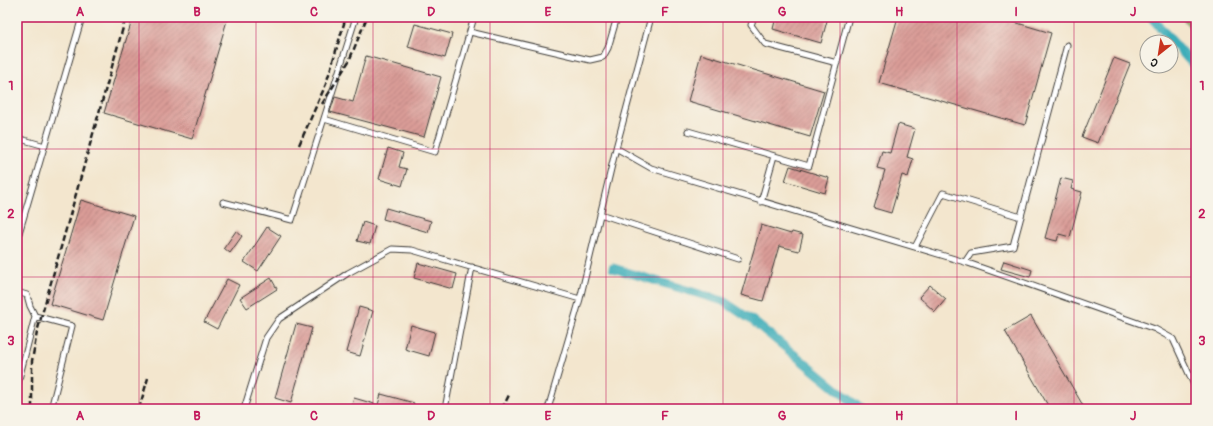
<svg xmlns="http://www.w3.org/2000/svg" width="1213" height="426" font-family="Pangolin,sans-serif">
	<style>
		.forest { fill: url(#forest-firs); stroke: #586a44 }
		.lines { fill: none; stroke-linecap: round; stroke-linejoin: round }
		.canal { stroke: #3dadb9; stroke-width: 9 }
		.building { fill: url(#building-hatch) }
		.service-casing { stroke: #3c3a37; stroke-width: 7 }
		.service { stroke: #fff; stroke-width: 5 }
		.rail { stroke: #1c1c1c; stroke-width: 2.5; stroke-dasharray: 6 3; stroke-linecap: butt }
		.grid { fill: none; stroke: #c2185b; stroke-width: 1; stroke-opacity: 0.55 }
		.neatline { fill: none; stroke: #c2185b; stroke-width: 1.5 }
		.grid-label { font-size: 13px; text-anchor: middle; font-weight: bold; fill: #c2185b }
	</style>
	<defs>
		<pattern id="forest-firs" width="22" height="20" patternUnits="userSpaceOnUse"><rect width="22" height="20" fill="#94b86d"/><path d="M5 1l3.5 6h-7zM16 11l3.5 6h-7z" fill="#789559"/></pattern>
		<pattern id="building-hatch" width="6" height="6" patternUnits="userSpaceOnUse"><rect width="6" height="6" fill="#da9c97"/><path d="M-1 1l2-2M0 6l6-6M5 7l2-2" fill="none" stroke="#b07e7a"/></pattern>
	</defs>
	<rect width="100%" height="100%" fill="#f7f3e8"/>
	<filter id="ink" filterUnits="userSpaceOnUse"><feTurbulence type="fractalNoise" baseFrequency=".025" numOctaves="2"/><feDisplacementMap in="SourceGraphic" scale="8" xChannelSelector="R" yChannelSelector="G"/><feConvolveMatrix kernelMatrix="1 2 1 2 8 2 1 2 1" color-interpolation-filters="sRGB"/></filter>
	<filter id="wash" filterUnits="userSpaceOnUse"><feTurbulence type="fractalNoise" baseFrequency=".012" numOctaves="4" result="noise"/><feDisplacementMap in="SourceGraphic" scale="16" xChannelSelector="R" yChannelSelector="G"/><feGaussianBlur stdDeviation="0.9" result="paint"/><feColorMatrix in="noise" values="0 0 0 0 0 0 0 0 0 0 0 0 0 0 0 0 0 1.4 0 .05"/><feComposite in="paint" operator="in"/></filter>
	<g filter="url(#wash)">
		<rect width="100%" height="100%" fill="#f3e6ce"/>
		<path class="forest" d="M1181 17H1196V35Z"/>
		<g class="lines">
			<path class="canal" d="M1151 17 1196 68
				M613 268 723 301 753 321 861 409"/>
		</g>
		<g id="blocks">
			<path class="building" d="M133 17H228L192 139 104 113Z
				M776 17H828L821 43 773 29Z
				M898 17H997L1051 33 1025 125 879 83Z
				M415 24 452 34 445 58 408 47Z
				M701 54 824 91 810 137 688 101Z
				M366 56 441 77 424 137 330 112 335 97 353 102Z
				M1114 58 1130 64 1098 143 1082 137Z
				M898 124 915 129 907 157 913 159 908 177 902 175 891 213 874 208 885 170 877 168 882 151 890 153Z
				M388 148 403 153 399 167 407 169 402 186 379 179Z
				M790 166 829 178 825 193 785 181Z
				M1061 178 1073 181 1071 189 1082 192 1070 237 1059 234 1057 241 1045 238Z
				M81 200 134 216 103 320 50 304Z
				M386 208 431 221 428 232 383 219Z
				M363 222 375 226 370 244 357 241Z
				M761 225 791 234 792 232 803 235 799 251 779 246 763 301 741 295Z
				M267 227 281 236 258 271 244 262Z
				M236 231 242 236 230 253 224 248Z
				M1004 261 1032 270 1030 277 1001 269Z
				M418 263 457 274 453 289 414 278Z
				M271 278 277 289 247 308 240 298Z
				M227 279 239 285 217 329 204 322Z
				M930 285 946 299 935 312 919 297Z
				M359 307 373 311 360 356 346 352Z
				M1031 316 1085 409H1050L1005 331Z
				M296 324 312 328 291 403 275 398Z
				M411 325 435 332 429 356 405 349Z
				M381 394 414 403 412 409H356L351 408 354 398 378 405Z"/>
		</g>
	</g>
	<g filter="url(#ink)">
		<use href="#blocks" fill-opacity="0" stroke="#3c3a37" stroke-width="1"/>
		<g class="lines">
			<g class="service-casing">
				<path id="service" d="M754 17 751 25 765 44 837 63
					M470 32 590 60 603 57 608 48 617 17
					M324 119 435 152 474 17
					M688 131 809 166 849 17
					M17 138 45 146
					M616 148 651 168 968 263 1155 329 1173 339 1196 389
					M223 202 292 220 356 17
					M761 202 774 156
					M600 214 738 259
					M17 240 82 17
					M915 247 943 193 1021 217
					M965 262 971 253 1013 246 1067 45
					M17 292 27 295 30 306 35 316 17 387
					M35 316 72 326 51 409
					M244 409 266 338 279 319 348 273 392 249 412 250 580 299
					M445 409 472 267
					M548 409 580 299 616 148 651 17"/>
			</g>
			<use href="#service" class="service"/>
			<path class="rail" d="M322 104 349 61 367 17
				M299 145 326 84 346 17
				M32 409V361L37 332 126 17
				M139 409 148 378
				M502 409 510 393"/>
		</g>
	</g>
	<path class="grid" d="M139 17V409M256 17V409M373 17V409M490 17V409M606 17V409M723 17V409M840 17V409M957 17V409M1074 17V409M17 149H1196M17 277H1196"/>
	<rect width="1213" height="426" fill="none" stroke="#f7f3e8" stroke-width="44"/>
	<g transform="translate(1159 54) rotate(210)"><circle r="19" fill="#f7f3e8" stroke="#9f9d96"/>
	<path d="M0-3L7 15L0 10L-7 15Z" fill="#c8321e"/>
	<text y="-6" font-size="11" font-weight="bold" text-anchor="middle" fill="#1c1c1c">С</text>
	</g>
	<rect x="22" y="22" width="1169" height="382" class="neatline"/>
	<g class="grid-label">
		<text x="80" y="16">A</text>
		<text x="197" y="16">B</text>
		<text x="314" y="16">C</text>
		<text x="431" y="16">D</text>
		<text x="548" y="16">E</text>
		<text x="665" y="16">F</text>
		<text x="782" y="16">G</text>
		<text x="899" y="16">H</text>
		<text x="1016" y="16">I</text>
		<text x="1133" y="16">J</text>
		<text x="11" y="90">1</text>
		<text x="1202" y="90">1</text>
		<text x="11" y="218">2</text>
		<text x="1202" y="218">2</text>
		<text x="11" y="345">3</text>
		<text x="1202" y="345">3</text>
		<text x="80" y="420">A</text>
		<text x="197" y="420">B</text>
		<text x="314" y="420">C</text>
		<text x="431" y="420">D</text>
		<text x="548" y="420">E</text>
		<text x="665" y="420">F</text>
		<text x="782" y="420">G</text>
		<text x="899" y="420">H</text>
		<text x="1016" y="420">I</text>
		<text x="1133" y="420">J</text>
	</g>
</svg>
